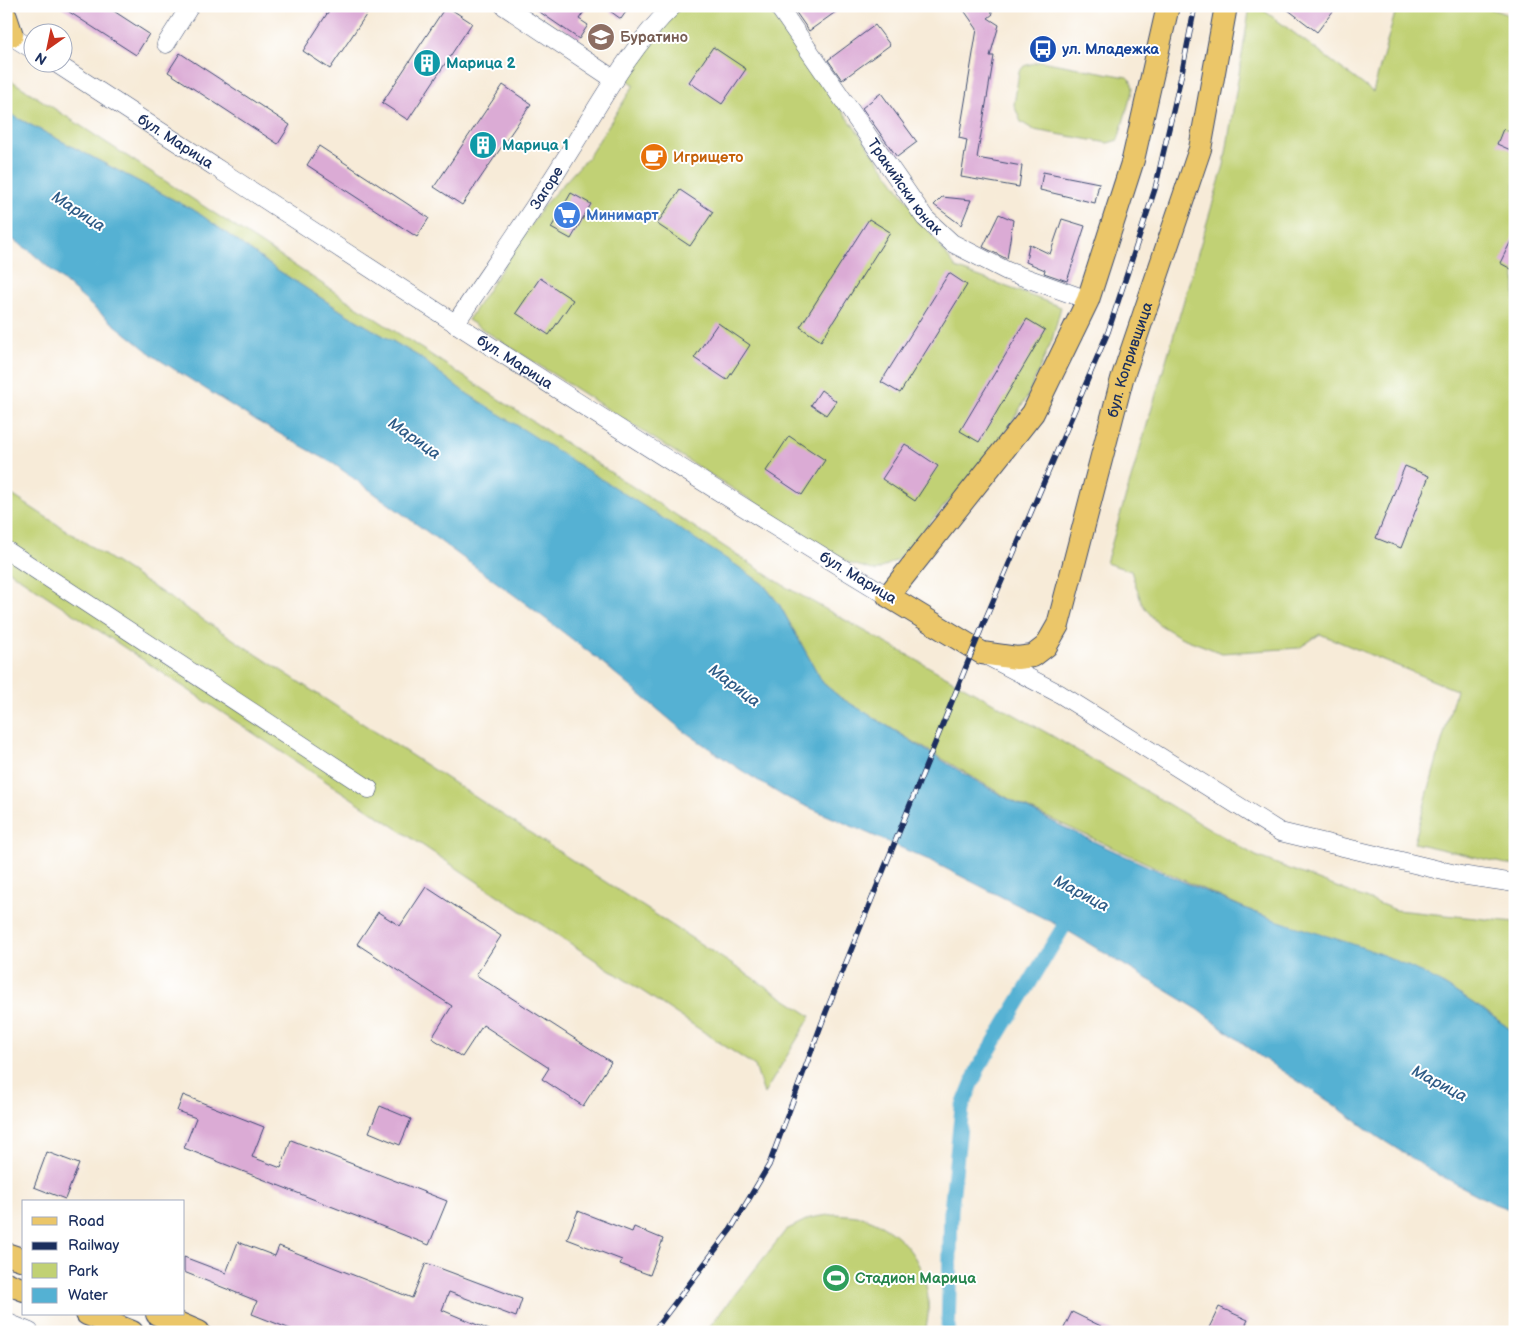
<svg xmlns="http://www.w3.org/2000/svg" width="1521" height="1338" font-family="'Balsamiq Sans',sans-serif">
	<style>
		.green { fill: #c1d174; stroke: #6e8069 }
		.water { fill: #54b1d3; stroke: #387098 }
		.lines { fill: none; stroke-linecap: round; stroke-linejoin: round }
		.canal { stroke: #54b1d3; stroke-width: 15 }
		.building { fill: #dbabd5 }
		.minor-casing { stroke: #3c4b70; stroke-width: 19 }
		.major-casing { stroke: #3c4b70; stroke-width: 24 }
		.minor { stroke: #fff; stroke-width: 18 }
		.major { stroke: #ebc669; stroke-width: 22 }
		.rail-casing { stroke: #1b2f5e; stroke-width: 5.5 }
		.rail { stroke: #fff; stroke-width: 4; stroke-dasharray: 11; stroke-linecap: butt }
		.labels { text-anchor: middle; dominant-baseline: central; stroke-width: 4; stroke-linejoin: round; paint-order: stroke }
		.education-label { font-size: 15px; font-weight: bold; fill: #785e54; stroke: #fff; text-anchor: start }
		.transit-label { font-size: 15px; font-weight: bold; fill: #164399; stroke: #fff; text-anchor: start }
		.culture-label { font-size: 15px; font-weight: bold; fill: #0d838f; stroke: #fff; text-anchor: start }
		.street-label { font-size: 15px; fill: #1b2f5e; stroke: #fff }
		.food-label { font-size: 15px; font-weight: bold; fill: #c56008; stroke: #fff; text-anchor: start }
		.shop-label { font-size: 15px; font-weight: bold; fill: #366cbe; stroke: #fff; text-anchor: start }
		.leisure-label { font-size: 15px; font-weight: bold; fill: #27864d; stroke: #fff; text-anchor: start }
		.water-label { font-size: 16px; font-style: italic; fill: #2f5c87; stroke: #fff }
	</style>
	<rect width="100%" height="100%" fill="#fff"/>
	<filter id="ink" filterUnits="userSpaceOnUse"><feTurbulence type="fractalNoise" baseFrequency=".02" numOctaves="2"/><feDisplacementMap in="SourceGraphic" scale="10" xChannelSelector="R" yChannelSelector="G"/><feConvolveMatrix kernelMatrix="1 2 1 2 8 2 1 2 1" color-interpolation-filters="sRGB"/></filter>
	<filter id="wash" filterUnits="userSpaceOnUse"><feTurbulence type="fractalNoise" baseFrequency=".0096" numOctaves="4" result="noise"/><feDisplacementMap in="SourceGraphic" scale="20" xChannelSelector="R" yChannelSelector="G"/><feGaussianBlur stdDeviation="1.12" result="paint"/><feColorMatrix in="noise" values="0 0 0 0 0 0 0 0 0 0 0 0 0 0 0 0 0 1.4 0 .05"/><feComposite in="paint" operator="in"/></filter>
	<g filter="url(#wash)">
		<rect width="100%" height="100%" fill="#f7ebd8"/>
		<path class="green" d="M683 6H767L956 268 1061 307 1052 340 1027 397 997 446 897 560 876 571 849 563 468 320 544 205 589 156 634 85 620 73 659 25Z
			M1250 6H1258L1373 92 1397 6H1482L1515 17V866L1414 843 1456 690 1320 634 1299 648 1222 653 1180 637 1157 623 1142 604 1131 571 1106 563 1224 165Z
			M1041 61 1127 77 1131 81 1133 88 1118 140 1108 143 1034 130 1021 122 1014 105 1019 72 1024 66Z
			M6 77 786 587 1049 734 1256 856 1396 910 1515 922V1033L1490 1014 1444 985 1388 957 1292 927 1240 906 1016 803 841 698 823 683 779 604 763 584 463 391 418 356 346 314 276 269 197 212 6 112Z
			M6 491 811 1016 764 1094 755 1066 6 569Z
			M835 1214C844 1215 854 1215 862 1217 912 1232 938 1283 925 1332H705L786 1230 810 1218Z"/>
		<path class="water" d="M6 112 197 212 276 269 346 314 418 356 463 391 736 565 763 584 779 604 823 683 841 698C900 732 956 772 1016 803 1088 841 1163 873 1237 905 1286 927 1340 937 1388 957 1433 976 1476 1003 1515 1033V1211L1495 1204 1432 1171 1378 1137 1330 1102 1261 1057 1199 1010 1063 928 929 860 783 796 738 768 681 729 598 659 525 603 334 464 253 419 155 357 94 308 30 251 6 235Z"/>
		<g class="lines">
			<path class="canal" d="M948 1332 951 1210 962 1108 978 1069 1073 911"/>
		</g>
		<g id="blocks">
			<path class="building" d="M60 6H106L149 34 136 55Z
				M332 6H372L330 69 303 51Z
				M446 6 472 23 408 120 382 103Z
				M531 6H588L579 19 588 25 579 39Z
				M603 6H630L621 19Z
				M802 6H844L809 31 795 11Z
				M961 6H987L993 14 988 18 999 25 990 56H994L977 158 1022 166 1019 187 961 177 967 140 959 138 977 29Z
				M1283 6H1337L1317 32Z
				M875 25 890 45 842 80 828 60Z
				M713 47 746 69 722 104 689 82Z
				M180 53 290 125 278 144 168 72Z
				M503 85 531 104 462 205 434 187Z
				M881 93 917 142 897 157 862 108Z
				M1503 129 1515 134V152L1497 144Z
				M319 146 429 218 417 237 307 165Z
				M1043 172 1099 183 1095 203 1040 190Z
				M680 190 713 212 690 246 657 224Z
				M571 193 591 204 571 239 551 228Z
				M942 197 971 200 961 225 934 205Z
				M999 214 1013 220 1007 259 983 247Z
				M869 219 890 232 821 341 800 327Z
				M1062 219 1085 226 1067 281 1044 273 1045 270 1026 262 1029 244 1050 254Z
				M1515 233V271L1500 263Z
				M949 273 967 285 900 393 881 382Z
				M540 278 573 300 549 335 516 313Z
				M1027 319 1045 330 979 442 960 431Z
				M718 323 750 345 727 380 694 358Z
				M821 390 836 401 826 415 811 405Z
				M789 436 825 460 802 495 766 471Z
				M905 444 938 466 915 501 882 479Z
				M1405 466 1429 476 1401 548 1376 538Z
				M426 887 501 936 476 975 611 1062 583 1106 542 1079 549 1068 483 1025 462 1057 432 1038 452 1006 357 944 378 912 400 926Z
				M183 1095 264 1127 252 1157 281 1168 291 1140 447 1201 429 1245 184 1148 196 1118 177 1111Z
				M380 1106 411 1119 400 1145 369 1132Z
				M47 1152 79 1164 65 1199 34 1187Z
				M578 1211 632 1232 634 1227 663 1239 650 1275 620 1264 622 1260 567 1239Z
				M238 1242 275 1256 279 1246 412 1298 426 1263 522 1299 516 1317 449 1292 442 1310 494 1332H298L252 1314 257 1301 184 1272V1257L226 1273Z
				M1219 1307 1248 1320 1242 1332H1207Z
				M1072 1312 1113 1332H1062Z"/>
		</g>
	</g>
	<g filter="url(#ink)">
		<use href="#blocks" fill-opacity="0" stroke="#3c4b70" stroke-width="1"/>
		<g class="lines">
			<g class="minor-casing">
				<g id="minor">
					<path d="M504 6 615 80"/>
					<path id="s1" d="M778 6 925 218 952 243 1007 271 1088 300"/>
					<path d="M6 33 32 49"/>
					<path d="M166 44 190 6"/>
					<path id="s2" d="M54 62C331 242 606 425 888 596"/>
					<path id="s3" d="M455 324C491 270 529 217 563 162 597 109 628 49 673 6"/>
					<path d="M6 550 369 789"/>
					<path d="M989 657 1060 694 1280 832 1460 875 1515 883"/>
					<path d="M6 1322 30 1332"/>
				</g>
			</g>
			<g class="major-casing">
				<g id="major">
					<path id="s4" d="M1168 6 1133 160 1088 300 1033 413 888 596 982 653 1017 658 1033 656 1046 646 1058 625 1122 379 1200 149 1226 6"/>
					<path d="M6 17 12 35"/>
					<path d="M6 1254 24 1260"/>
					<path d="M6 1283 24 1290"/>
					<path d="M87 1314 132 1332"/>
					<path d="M157 1314 199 1332"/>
				</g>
			</g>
			<use href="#minor" class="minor"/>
			<use href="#major" class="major"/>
			<g class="rail-casing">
				<path id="rail" d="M653 1332 731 1229 769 1165 826 1012 985 620 1108 332 1155 189 1182 72 1195 6"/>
			</g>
			<use href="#rail" class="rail"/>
		</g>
	</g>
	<defs>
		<g id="school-disc" transform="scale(1.4375)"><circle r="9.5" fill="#8d6e63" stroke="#fff"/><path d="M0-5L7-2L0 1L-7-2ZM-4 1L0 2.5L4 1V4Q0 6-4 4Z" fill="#fff"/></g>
		<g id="bus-disc" transform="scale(1.4375)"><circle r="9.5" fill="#1a4fb4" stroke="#fff"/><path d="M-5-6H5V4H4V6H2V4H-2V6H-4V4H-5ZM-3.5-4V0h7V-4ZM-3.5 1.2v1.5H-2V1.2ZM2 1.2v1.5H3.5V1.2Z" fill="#fff"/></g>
		<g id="building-disc" transform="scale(1.4375)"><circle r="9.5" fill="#0f9aa8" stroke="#fff"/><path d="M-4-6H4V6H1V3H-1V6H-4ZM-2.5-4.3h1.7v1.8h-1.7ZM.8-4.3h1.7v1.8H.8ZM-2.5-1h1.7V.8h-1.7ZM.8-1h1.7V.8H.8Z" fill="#fff"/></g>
		<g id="cafe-disc" transform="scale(1.4375)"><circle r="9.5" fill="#e8710a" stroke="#fff"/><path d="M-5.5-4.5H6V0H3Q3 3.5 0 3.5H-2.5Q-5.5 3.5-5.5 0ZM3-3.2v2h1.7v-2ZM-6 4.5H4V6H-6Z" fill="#fff"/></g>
		<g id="supermarket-disc" transform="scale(1.4375)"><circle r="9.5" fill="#3f7fe0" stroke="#fff"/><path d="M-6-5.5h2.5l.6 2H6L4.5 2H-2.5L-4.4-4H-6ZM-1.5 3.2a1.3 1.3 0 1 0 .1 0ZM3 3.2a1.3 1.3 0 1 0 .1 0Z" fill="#fff"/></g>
		<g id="stadium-disc" transform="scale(1.4375)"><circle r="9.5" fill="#2e9e5b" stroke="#fff"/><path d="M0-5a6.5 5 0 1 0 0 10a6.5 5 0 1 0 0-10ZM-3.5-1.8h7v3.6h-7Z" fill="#fff"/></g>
	</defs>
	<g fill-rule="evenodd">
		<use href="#school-disc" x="601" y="37"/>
		<use href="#bus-disc" x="1043" y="49"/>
		<use href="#building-disc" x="427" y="63"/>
		<use href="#building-disc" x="483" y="145"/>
		<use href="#cafe-disc" x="654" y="157"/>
		<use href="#supermarket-disc" x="567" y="215"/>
		<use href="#stadium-disc" x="836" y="1278"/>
	</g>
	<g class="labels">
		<g class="education-label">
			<text x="620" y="37">Буратино</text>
		</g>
		<g class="transit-label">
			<text x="1062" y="49">ул. Младежка</text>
		</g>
		<g class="culture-label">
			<text x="446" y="63">Марица 2</text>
			<text x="502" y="145">Марица 1</text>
		</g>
		<g class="street-label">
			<text stroke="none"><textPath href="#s2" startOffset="145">бул. Марица</textPath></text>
			<text stroke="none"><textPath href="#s1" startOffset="221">Тракийски юнак</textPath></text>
			<text stroke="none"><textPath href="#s3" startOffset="164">Загоре</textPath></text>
			<text stroke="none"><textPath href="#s4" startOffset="1141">бул. Копривщица</textPath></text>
			<text stroke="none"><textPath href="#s2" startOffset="550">бул. Марица</textPath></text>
			<text transform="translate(858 578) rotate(31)">бул. Марица</text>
		</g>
		<g class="food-label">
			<text x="673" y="157">Игрището</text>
		</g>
		<g class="shop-label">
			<text x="586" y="215">Минимарт</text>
		</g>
		<g class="leisure-label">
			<text x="855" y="1278">Стадион Марица</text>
		</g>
		<g class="water-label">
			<text transform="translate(78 212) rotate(33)">Марица</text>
			<text transform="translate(414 439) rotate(35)">Марица</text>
			<text transform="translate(734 686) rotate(37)">Марица</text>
			<text transform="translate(1081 894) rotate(28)">Марица</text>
			<text transform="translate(1439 1084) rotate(28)">Марица</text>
		</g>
	</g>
	<rect width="1521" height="1338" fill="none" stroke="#fff" stroke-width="25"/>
	<rect x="22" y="1200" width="162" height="115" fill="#ffffff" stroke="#a4acbf"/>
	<rect x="32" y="1217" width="25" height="8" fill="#ebc669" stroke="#a4acbf"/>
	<text x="68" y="1226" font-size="15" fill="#1b2f5e">Road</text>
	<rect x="32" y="1242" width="25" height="8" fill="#1b2f5e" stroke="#a4acbf"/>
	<text x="68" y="1250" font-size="15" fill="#1b2f5e">Railway</text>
	<rect x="32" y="1263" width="25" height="15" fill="#c1d174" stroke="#a4acbf"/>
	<text x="68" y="1276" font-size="15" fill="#1b2f5e">Park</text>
	<rect x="32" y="1288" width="25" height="15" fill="#54b1d3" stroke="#a4acbf"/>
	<text x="68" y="1300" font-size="15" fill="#1b2f5e">Water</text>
	<g transform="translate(48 48) rotate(213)"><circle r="24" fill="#ffffff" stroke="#a4acbf"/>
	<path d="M0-4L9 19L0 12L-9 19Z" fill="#c8321e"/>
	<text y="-8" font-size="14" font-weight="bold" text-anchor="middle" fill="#1b2f5e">N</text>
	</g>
</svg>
